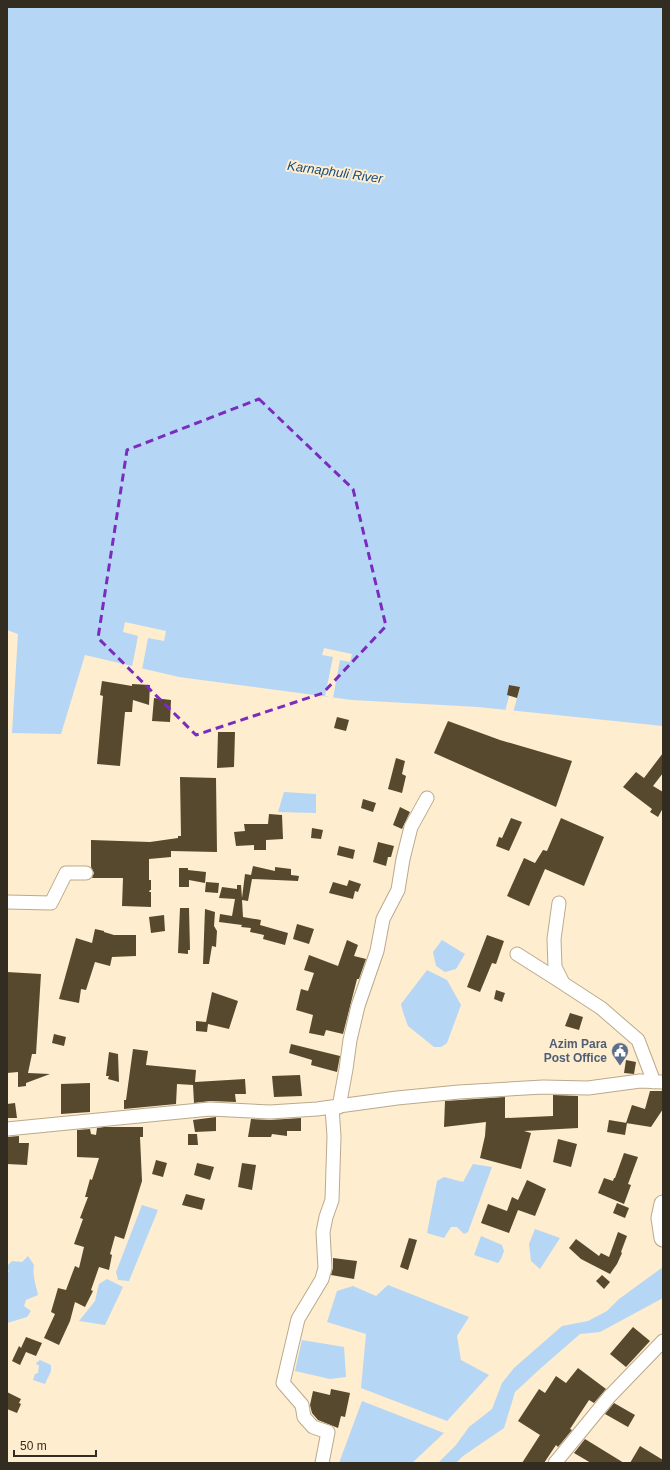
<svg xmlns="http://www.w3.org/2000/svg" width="670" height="1470" font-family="Helvetica,sans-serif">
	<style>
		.water { fill: #b6d6f5 }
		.pier { fill: #feedce }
		.building { fill: #57492e }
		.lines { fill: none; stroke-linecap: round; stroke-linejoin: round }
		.minor-casing { stroke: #baaa8d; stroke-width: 15 }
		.major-casing { stroke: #baaa8d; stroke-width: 19 }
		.minor { stroke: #fff; stroke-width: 13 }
		.major { stroke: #fff; stroke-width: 17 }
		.marked { fill: none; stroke: #7b2cbf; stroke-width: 3; stroke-dasharray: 8 5; stroke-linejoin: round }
		.labels { text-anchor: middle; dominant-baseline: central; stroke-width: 4; stroke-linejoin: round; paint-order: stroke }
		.service-label { font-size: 12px; font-weight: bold; fill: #4e5e75; stroke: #feedce; text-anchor: end }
		.water-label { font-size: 13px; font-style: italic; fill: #144c7c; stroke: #feedce }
	</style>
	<rect width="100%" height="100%" fill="#feedce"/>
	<path class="water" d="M7 7H663V726L478 707 352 700 179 677 85 655 61 734 12 733 18 634 7 630Z
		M284 792 316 794V813L278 812Z
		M442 940 465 954 456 969 445 972 436 966 433 952Z
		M427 970 447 980 461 1005 447 1043 441 1047H434L408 1026 403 1012 401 1004Z
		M473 1164 492 1167 468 1232 464 1234 457 1227H451L444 1238 427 1233 437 1181 444 1177 463 1182Z
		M142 1205 158 1210 129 1281 118 1280 116 1272Z
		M535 1229 560 1238 540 1269 531 1261 529 1244Z
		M481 1236 502 1245 504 1251 501 1259 498 1263 474 1255Z
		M28 1256 34 1265C32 1275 36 1285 38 1295L26 1300 24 1306 31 1311 27 1317 7 1323V1274L9 1271 7 1269V1266L12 1261 22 1262Z
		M663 1267V1298L600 1332 580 1334 541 1368 515 1392 504 1428 463 1456 456 1463H438L456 1445 469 1427 492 1409 502 1383 514 1368 562 1326 588 1321 607 1311 619 1299Z
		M107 1279 123 1287 105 1325 79 1321 95 1301 99 1284Z
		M388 1285 469 1317 457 1336 461 1360 489 1375 447 1421 361 1388 366 1334 327 1322 337 1291 353 1286 376 1296Z
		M302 1340 344 1347 346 1377 330 1379 295 1371Z
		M40 1360 51 1365V1371L45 1384 33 1380 35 1374 38 1373 39 1365H37L36 1363Z
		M362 1401 444 1433 412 1463H339Z"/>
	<path class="pier" d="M125 622 166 631 164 641 148 638 142 670 132 667 138 636 123 632Z
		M324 648 352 654 350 662 340 660 333 698 325 696 333 657 322 655Z
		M509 685 520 687 513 713 505 712 509 696 507 695Z"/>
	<path class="building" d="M102 681 132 686V684L150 685 149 705 133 700 132 712H125L120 766 97 764 103 696 100 695Z
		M509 685 520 687 517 698 507 695Z
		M154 698 171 700 170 722 152 721Z
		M337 717 349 720 346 731 334 728Z
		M448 721 500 740 572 761 556 807 434 753Z
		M218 732H235L234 767 217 768Z
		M663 753V773L653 786 663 792V808L658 817 650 812 652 809 623 787 636 772 644 778Z
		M396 758 405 761 402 774 406 776 402 793 388 789Z
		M180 777 216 778 217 852 171 851V857L149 859V880H151V890H150L149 892H151V907L122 906 123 878H92L94 873 91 867V840L150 842 178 838V836H181Z
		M363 799 376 803 373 812 361 808Z
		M400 807 410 812 402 829 393 825Z
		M269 814 282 815 283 839 266 840V850H254V845L236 846 234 832 245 831 244 824H268Z
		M511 818 522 822 509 851 496 846 499 837 502 838Z
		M561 818 604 837 584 886 545 869 529 906 507 896 524 858 535 863 543 850 547 851Z
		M312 828 323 830 321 839 311 838Z
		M378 842 394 846 391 857H388L386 866 373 862Z
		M339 846 355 850 353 859 337 855Z
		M253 866 275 871V867L291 869V875L299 876 298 881 252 879 248 901 242 900 243 917 261 920 260 925 288 933 285 945 263 939 264 935 250 932 251 928 241 927 242 925 219 922 220 914 232 916 235 899 219 898 222 887 237 889V885H241L242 898 245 874 251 875Z
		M179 868H188V870L206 872 205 883 189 880V887H179Z
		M349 880 361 884 358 892 355 891 353 899 329 893 333 882 347 886Z
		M206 882 219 883 218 893 205 892Z
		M180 908H189L190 950H188V954L178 953Z
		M205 909 215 912 214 926 217 931 216 947 212 946 209 964H203Z
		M164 915 165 931 151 933 149 917Z
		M297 924 314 929 309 944 293 939Z
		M95 929 104 931V932L114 935H136V956L112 957 110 966 95 962 86 990 81 989 79 1003 59 999 76 938 92 943Z
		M487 935 504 941 496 964 492 963 480 992 467 987Z
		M347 940 358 945 354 956 366 959 359 979H357L343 1034 326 1030 324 1036 309 1033 313 1015 296 1010 301 989 308 991 314 973 304 970 309 955 338 966Z
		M7 972 41 974 36 1054H32L28 1073 50 1074 26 1083V1086L18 1087V1072L7 1073Z
		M496 990 505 993 502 1002 494 999Z
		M212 992 238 1001 229 1029 208 1024 207 1032 196 1031V1021L206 1022Z
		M570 1013 583 1017 579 1030 565 1026Z
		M54 1034 66 1037 64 1046 52 1043Z
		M291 1044 340 1056 337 1072 311 1065 312 1060 289 1053Z
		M133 1049 148 1051 146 1065 196 1070 195 1082 245 1079 246 1094H235L236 1102 210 1101 194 1103 193 1085 177 1084 176 1104 124 1109V1100H126Z
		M109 1052 118 1054 119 1082 108 1079 109 1076H106Z
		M626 1060 636 1062 634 1074 624 1073Z
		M300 1075 302 1096 274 1097 272 1076Z
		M90 1083V1112L61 1114V1084Z
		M650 1091H663V1109L651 1127 626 1123 632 1105 645 1109Z
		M553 1095 578 1096V1128L524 1131 531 1133 521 1169 480 1158 485 1136 486 1122 444 1127 445 1101 505 1097V1118L553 1116Z
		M15 1103 17 1118H8L7 1104Z
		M216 1117V1131L195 1132 193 1120Z
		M301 1118V1131H287V1136L272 1134 271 1137H248L251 1119 270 1120Z
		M609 1120 627 1123 625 1135 607 1132Z
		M104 1127H143V1137H140L142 1181 124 1239 115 1236 110 1254 112 1255 109 1270 99 1267 91 1290 93 1291 85 1307 75 1302 70 1321 59 1345 44 1338 55 1314 51 1312 58 1288 66 1290 75 1266 79 1268 84 1247 74 1244 83 1219 80 1218 88 1197H85L90 1179 92 1180 99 1158 77 1157V1130L90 1129 91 1134 96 1135 97 1128Z
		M188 1134H197L198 1145H188Z
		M19 1136V1143H29L27 1165 7 1164V1137Z
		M558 1139 577 1144 571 1167 553 1162Z
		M624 1153 638 1157 628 1184 631 1185 624 1204 598 1193 604 1178 613 1181 614 1178H615Z
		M156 1160 167 1163 163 1177 152 1174Z
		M197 1163 214 1167 210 1180 194 1175Z
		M242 1163 256 1165 252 1190 238 1187Z
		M527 1180 546 1189 535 1216 518 1210 509 1233 481 1223 488 1204 507 1211 512 1197 518 1200Z
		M186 1194 205 1199 202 1210 182 1205Z
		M617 1203 629 1208 625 1218 613 1213Z
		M618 1232 627 1236 621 1252 622 1253 617 1264 610 1274 581 1259 569 1248 576 1239 599 1256 601 1253 609 1257Z
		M409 1238 417 1240 408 1270 400 1267Z
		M333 1258 357 1261 354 1279 331 1275 333 1268Z
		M602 1275 610 1282 604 1289 596 1281Z
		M633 1327 650 1341 626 1367 610 1354Z
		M26 1337 42 1343 36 1356 26 1352 20 1365 12 1361 19 1346 21 1348Z
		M578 1368 606 1389 594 1403 589 1400 570 1429 572 1430 558 1447 556 1445 544 1463H522L540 1435 518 1421 539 1389 545 1393 556 1376 566 1383Z
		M331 1389 350 1393 345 1417 341 1416 338 1428 318 1420 312 1413 310 1405 313 1391 330 1395Z
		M7 1392 21 1399 19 1403 21 1404 17 1413 7 1409Z
		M614 1403 635 1415 628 1427 605 1414Z
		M585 1439 624 1463H591L574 1453Z
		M640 1446 663 1460V1463H630Z"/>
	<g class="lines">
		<g class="minor-casing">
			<path id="minor" d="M7 902 51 903 66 873H86
				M559 903 554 939 555 967 563 983
				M517 954 558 980 601 1008 638 1040 654 1082
				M339 1107 346 1069 350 1040 358 1006 377 951 383 919 398 890 403 859 411 827 427 798
				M7 1129 210 1109 270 1112 317 1109 397 1098 459 1092 543 1087 588 1088 640 1081 663 1082
				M322 1463 328 1432 313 1427 304 1417 302 1405 283 1383 298 1319 322 1279 325 1268 323 1232 326 1217 332 1200 334 1136 332 1108
				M555 1463 609 1397 663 1341"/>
		</g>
		<g class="major-casing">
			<path id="major" d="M663 1204 660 1218 663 1238"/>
		</g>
		<use href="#minor" class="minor"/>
		<use href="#major" class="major"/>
	</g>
	<path class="marked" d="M259 399 353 489 386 626 323 693 196 735 98 638 127 450Z"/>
	<defs>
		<g id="civic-pin" transform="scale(0.9)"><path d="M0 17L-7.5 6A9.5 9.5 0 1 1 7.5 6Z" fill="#5c6f8a" stroke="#feedce"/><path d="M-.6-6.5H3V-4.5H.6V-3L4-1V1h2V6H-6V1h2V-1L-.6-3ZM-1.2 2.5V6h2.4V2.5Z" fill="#fff"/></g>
	</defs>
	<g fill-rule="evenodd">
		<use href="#civic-pin" x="620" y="1051"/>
	</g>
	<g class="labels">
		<g class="service-label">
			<text x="607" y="1044">Azim Para<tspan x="607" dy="14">Post Office</tspan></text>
		</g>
		<g class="water-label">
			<text transform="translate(335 172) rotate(8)">Karnaphuli River</text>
		</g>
	</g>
	<rect width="670" height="1470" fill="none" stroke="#332d21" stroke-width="16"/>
	<path d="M14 1450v6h82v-6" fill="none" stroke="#332d21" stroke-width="2"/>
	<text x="20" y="1450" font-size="12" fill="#332d21" stroke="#feedce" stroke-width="3" paint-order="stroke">50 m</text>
</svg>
